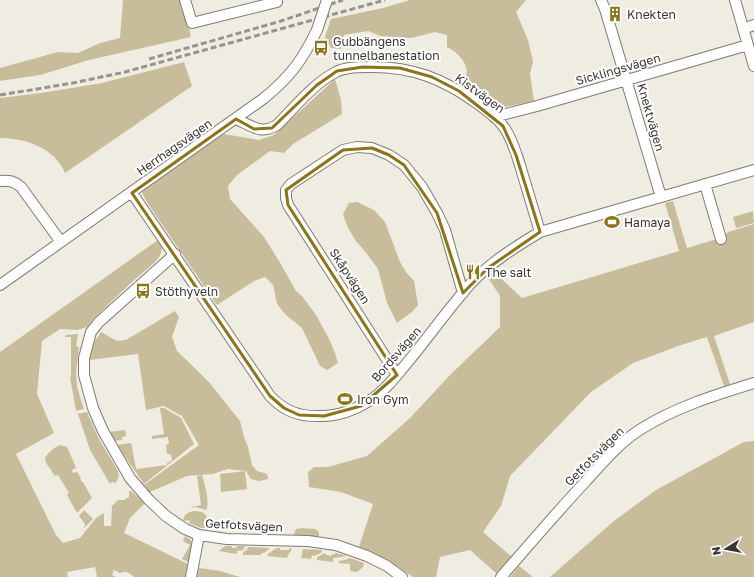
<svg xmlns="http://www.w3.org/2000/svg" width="754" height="577" font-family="'Golos Text',sans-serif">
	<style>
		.green { fill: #c8bd9b }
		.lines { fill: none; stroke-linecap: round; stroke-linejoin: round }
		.minor-casing { stroke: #7f7c73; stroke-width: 12 }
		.minor { stroke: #fff; stroke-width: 10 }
		.rail { stroke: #96948d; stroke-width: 3; stroke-dasharray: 6 3; stroke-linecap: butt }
		.minor-bridge-casing { stroke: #7f7c73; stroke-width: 12; stroke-linecap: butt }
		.minor-bridge { stroke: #fff; stroke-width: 10 }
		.marked { fill: none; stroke: #8d7418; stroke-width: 3; stroke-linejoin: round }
		.labels { text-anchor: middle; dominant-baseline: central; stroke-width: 4; stroke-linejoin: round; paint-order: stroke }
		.poi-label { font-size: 12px; fill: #373632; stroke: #fff; text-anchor: start }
		.street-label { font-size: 12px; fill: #373632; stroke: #fff }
	</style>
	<rect width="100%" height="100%" fill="#efece2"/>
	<path class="green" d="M123 0H182L191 37 89 60 40 75 0 81V68L58 52 78 53 100 43 120 38Z
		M410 0H526L516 12 528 40 533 62 530 74 534 101 504 107 495 106 460 83C462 81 464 78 466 75 470 64 456 51 447 47V35L435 32 411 38 381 36 368 31 344 35 341 49 331 48 325 37 331 19 383 8Z
		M184 62 192 86 65 173C63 168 60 164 57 160 43 144 20 138 0 138V98L41 93 102 83Z
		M335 79 341 100 342 114 293 144 284 153 270 151 237 175 228 186 230 199 264 237 279 261 296 291 302 296 316 315 329 339 335 353 338 363 327 370 320 366 302 328 286 315 277 304 273 285 265 277 254 281 217 305 146 201 142 192 146 187 224 134 259 140 274 135Z
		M673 201 687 248 720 238 728 232 754 224V322L714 336 730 384 724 386 707 337 681 345 633 363 591 392 510 476 501 506 483 532 512 557 497 574 470 550 440 557 436 577H413L397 566 359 547 373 504 341 492 309 487 308 472 314 467H328L367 456 410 418 450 375 500 327V296L487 276 493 271 522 298 679 251 665 203Z
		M357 202 374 210 385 222 400 262 406 272 414 281 418 305 412 312 397 323 387 303 378 269 367 254 356 241 348 228 343 214 349 203Z
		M753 211 754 223 736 228 733 217Z
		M158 240 162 248 160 256 154 263 133 281 94 318 87 327 78 330 60 329 42 341 37 394 54 433 16 454 56 535 63 543 80 538 96 518 104 513V526H111L112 506 118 500H124L129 497V491H131L145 503 130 518 124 533 190 565 187 577H134C129 572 126 571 120 573L114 570 112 575 116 577H97L95 567 67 572 68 577H0V352Z
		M175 311 179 317 172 337 177 351 208 381 240 421 244 437 248 447 252 465 257 471 267 474 268 479 259 481 251 479 246 471 228 469 213 474 187 476 150 492 144 485 199 445 182 416 164 406 146 410 138 354 89 360 94 342 101 332 117 341 126 340Z
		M78 334 76 346 79 347 76 373 77 387 84 409 76 411 70 377H71V337H65L66 335Z
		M160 408H164L181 418 194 444 144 484 117 445 131 443 136 469 167 465V463L172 461 171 454H167L166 445 169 444 168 437 152 439V436L164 434Z
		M87 412 99 439 118 471 119 476 116 483 112 482 110 484 90 450 78 414H76Z
		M125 430 126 436 122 437V440L115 441 109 432Z
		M754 441V577H550L614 521 656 490 744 442Z
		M60 445 67 447 75 465 76 468 72 470 73 473 77 472 81 478H80L82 482H83L92 498 77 513 67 495 69 493 58 475 55 476 46 463 45 458C49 452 53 448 60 445Z
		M245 471 247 489 221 492 220 474Z
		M202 475C205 486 209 497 207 508L206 510 195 507 193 508 192 507 201 505 197 476Z
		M84 510 93 519 84 528 85 524 79 516Z
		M194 511C205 511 210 516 206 528H201L189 523 190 521 187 520 186 521 183 520C185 514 188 512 194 511Z
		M301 528 315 529 319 532V535L318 537 293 536 296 529Z
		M185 536 190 539 193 544 190 563 182 559 190 545 183 541Z
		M225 546H232V548H236L237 546H245L243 550 237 551V554L219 551Z
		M248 547 270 548 264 553H262L261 555H243V552L247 550Z
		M277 548H280V550H289V548L292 549 288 555 287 558 267 556 269 553Z
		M303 549 322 550V551L321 553 314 556 312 555 311 559 301 558Z
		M325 553V554L330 556 336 553 347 556 333 558V562L317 560V557Z
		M350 558 364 563 363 567 357 572 350 571V564L339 563V561L345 560Z
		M519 566 533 577H510Z
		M199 568 220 571 240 577H197Z"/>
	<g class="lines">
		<g class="minor-casing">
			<path id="minor" d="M185 0 192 23 277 2
				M601 0 605 9 661 197
				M735 0 754 66
				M743 29 754 25
				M494 117 537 106 748 45
				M236 119C252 126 261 135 277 125 294 108 314 83 336 72 345 67 358 67 368 67 412 66 444 79 478 104 487 111 497 117 503 126 511 136 515 150 519 162 526 186 533 209 540 232
				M0 181C9 180 14 181 21 187L61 242
				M705 184 721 239
				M132 193 270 396C284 411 299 417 321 416 338 416 357 409 372 399 384 391 393 380 402 369 426 341 447 310 472 282 491 262 517 246 540 232L754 170
				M175 254 99 322 91 332 84 358V375L93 408 103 431 130 478 149 500 166 516 185 529 199 535 227 539 308 541 336 545 367 556 387 566 402 577
				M0 285 263 99C290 77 302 61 317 30
				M397 375 288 205 286 198V190L291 184 343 150 357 147 372 148 389 155 404 165 422 187 437 213 445 230 463 293
				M191 577 199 535
				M501 577C529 545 557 512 586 481 603 462 620 442 641 429 676 407 715 395 754 383"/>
		</g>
		<use href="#minor" class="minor"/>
		<path class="rail" d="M149 59 281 21 343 0
			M0 95 73 83 125 72 385 0"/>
		<g class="minor-bridge-casing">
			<path id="minor-bridge" d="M317 30 327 0"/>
		</g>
		<use href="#minor-bridge" class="minor-bridge"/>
	</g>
	<path class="marked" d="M363 67 400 68 432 77 459 91 503 126 516 155 540 232 488 268 463 293 437 213 404 165 389 155 372 148 343 150 286 190 288 205 397 375 361 406 324 416 299 415 284 408 270 396 132 193 236 119 254 129 272 128 317 85 337 71Z"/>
	<defs>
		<g id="building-bare" transform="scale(1.2)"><path d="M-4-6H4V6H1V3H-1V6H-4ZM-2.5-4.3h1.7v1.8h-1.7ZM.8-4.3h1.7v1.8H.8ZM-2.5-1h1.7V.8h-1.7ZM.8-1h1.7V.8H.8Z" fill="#8d7418" stroke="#fff" stroke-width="2.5" paint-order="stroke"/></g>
		<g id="bus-bare" transform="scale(1.2)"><path d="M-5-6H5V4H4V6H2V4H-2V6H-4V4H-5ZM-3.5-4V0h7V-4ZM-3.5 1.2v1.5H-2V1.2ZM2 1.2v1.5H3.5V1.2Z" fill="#8d7418" stroke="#fff" stroke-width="2.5" paint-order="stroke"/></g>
		<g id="stadium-bare" transform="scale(1.2)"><path d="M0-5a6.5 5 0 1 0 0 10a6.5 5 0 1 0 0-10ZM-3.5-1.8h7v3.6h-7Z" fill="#8d7418" stroke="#fff" stroke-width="2.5" paint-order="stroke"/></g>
		<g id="restaurant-bare" transform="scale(1.2)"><path d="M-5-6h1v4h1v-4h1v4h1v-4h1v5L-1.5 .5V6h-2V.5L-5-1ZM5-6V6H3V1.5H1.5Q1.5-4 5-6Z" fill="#8d7418" stroke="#fff" stroke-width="2.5" paint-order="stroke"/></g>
	</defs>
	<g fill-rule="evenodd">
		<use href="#building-bare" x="615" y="14"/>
		<use href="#bus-bare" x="321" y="48"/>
		<use href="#stadium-bare" x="612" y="222"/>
		<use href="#restaurant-bare" x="473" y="272"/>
		<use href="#bus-bare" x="143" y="291"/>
		<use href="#stadium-bare" x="345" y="399"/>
	</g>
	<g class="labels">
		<g class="poi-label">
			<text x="627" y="14">Knekten</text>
			<text x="333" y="41">Gubbängens<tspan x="333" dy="14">tunnelbanestation</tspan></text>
			<text x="624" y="222">Hamaya</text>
			<text x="485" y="272">The salt</text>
			<text x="155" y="291">Stöthyveln</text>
			<text x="357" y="399">Iron Gym</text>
		</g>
		<g class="street-label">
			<text transform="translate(618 69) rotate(-16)">Sicklingsvägen</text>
			<text transform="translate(480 93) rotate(36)">Kistvägen</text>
			<text transform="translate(651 117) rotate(74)">Knektvägen</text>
			<text transform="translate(174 147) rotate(-35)">Herrhagsvägen</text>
			<text transform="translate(350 276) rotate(57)">Skåpvägen</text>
			<text transform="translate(396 354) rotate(-49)">Bordsvägen</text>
			<text transform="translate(594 456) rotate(-45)">Getfotsvägen</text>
			<text transform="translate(244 525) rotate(3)">Getfotsvägen</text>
		</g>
	</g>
	<g transform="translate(726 549) rotate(259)" stroke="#ffffff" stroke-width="3" paint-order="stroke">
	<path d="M0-3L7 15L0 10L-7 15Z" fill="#373632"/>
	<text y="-6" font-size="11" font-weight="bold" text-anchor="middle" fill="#373632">N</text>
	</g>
</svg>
